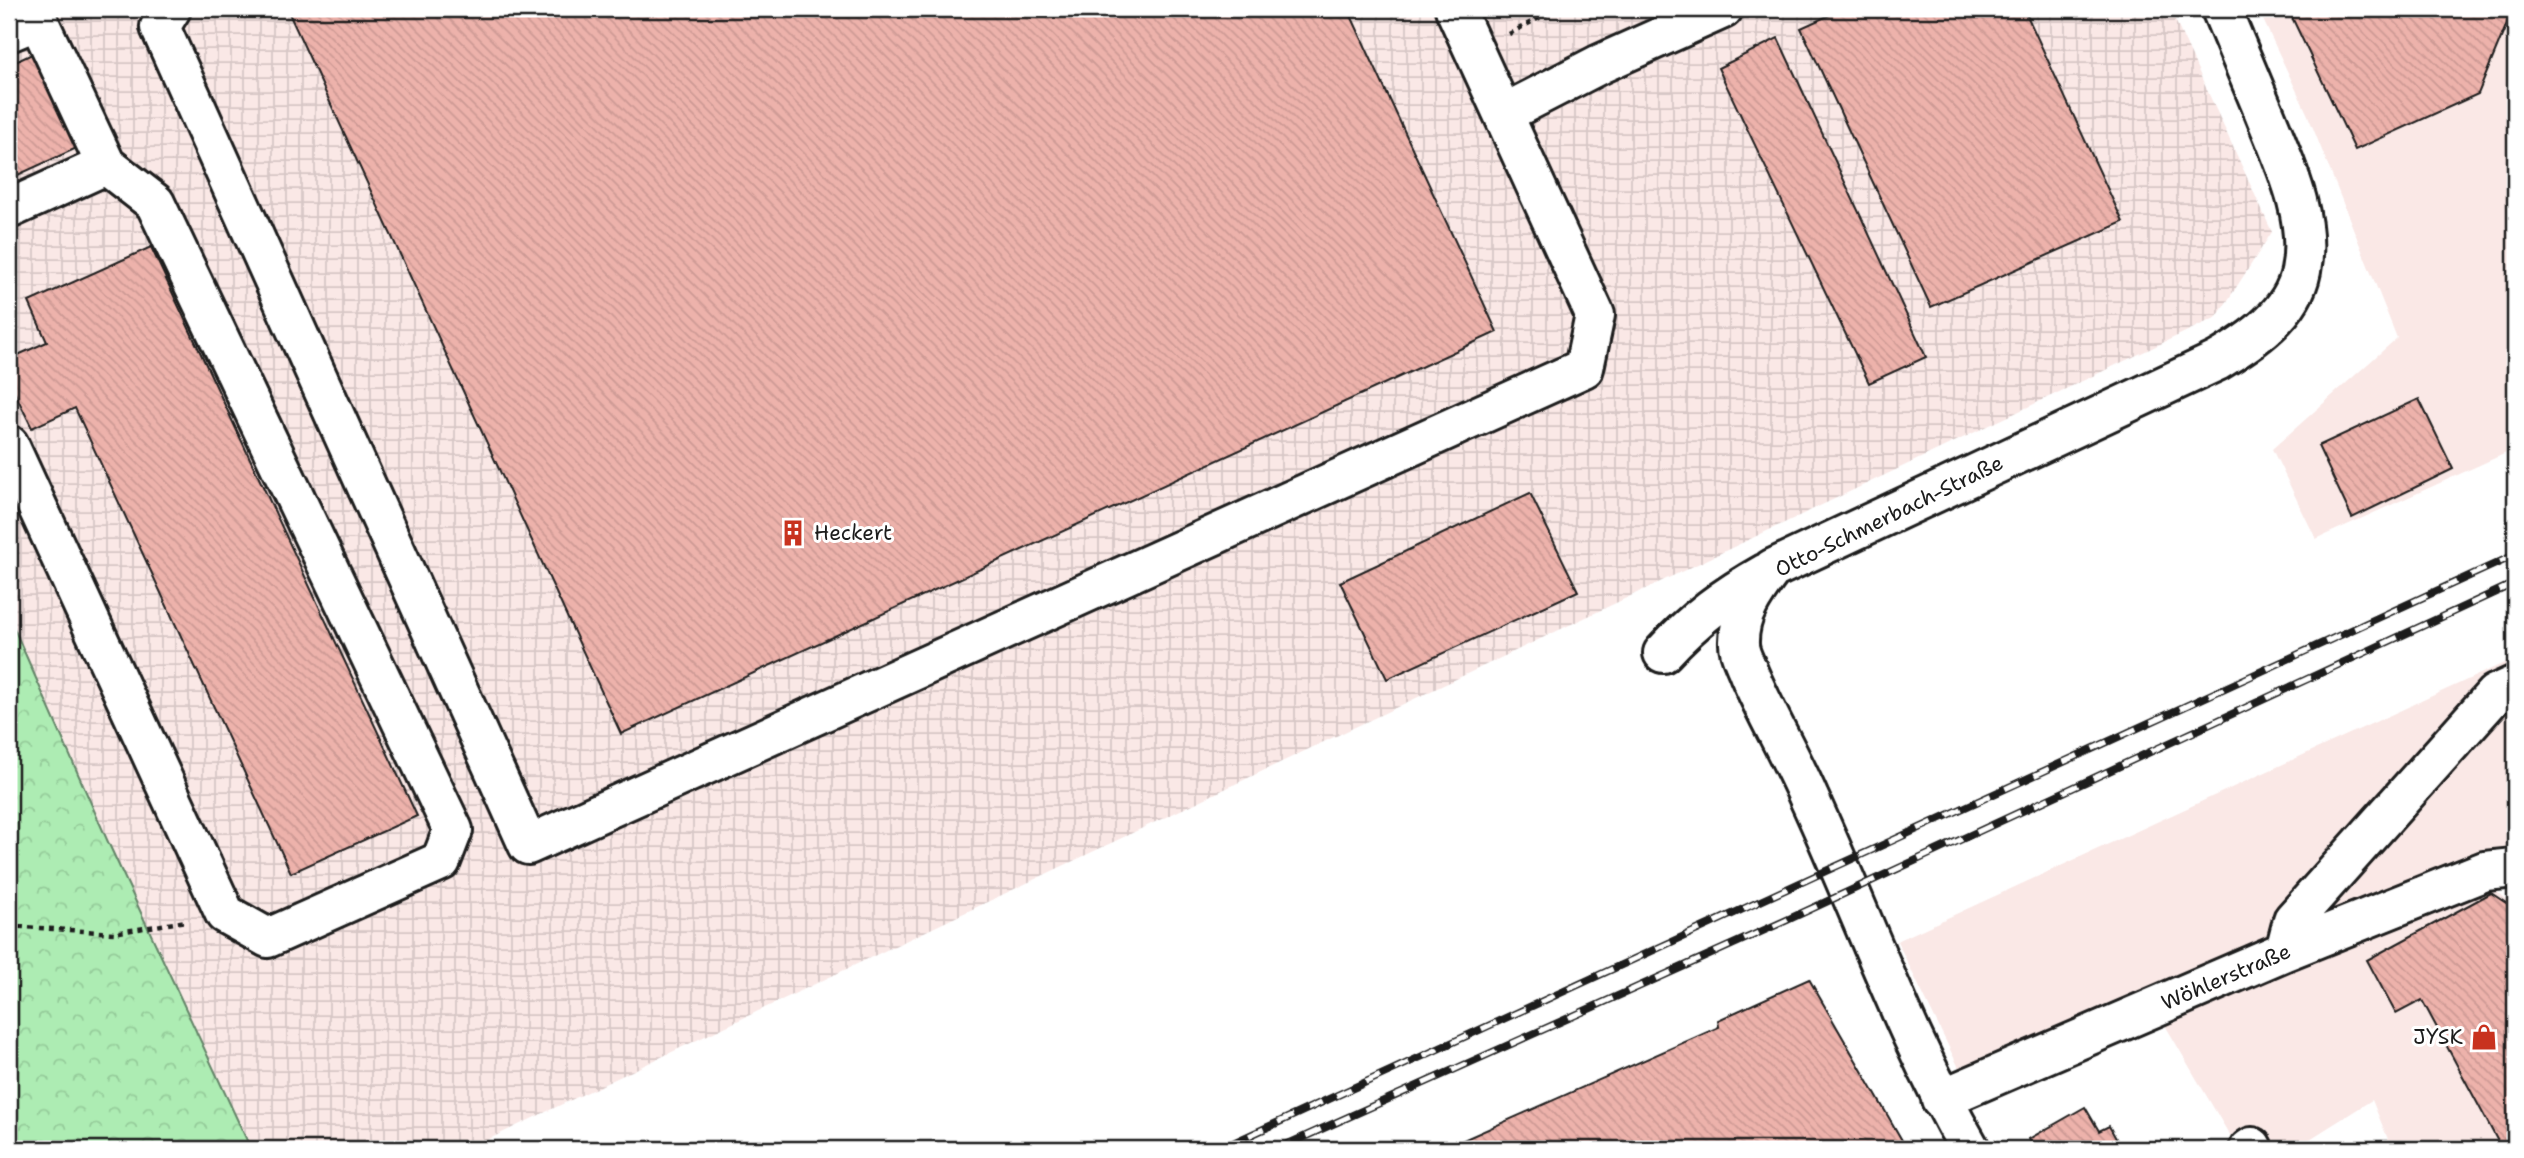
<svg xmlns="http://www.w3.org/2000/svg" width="2524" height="1158" font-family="'Shantell Sans',sans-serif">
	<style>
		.built { fill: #fae8e6 }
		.industrial { fill: url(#industrial-grid) }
		.forest { fill: url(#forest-crowns); stroke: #648468; stroke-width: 2 }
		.building { fill: url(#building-back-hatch); stroke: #1c1c1c; stroke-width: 2 }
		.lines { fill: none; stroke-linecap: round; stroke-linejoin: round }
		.minor-casing { stroke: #1c1c1c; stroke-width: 44 }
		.path { stroke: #1c1c1c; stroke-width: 4.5; stroke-dasharray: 5 5; stroke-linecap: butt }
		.minor { stroke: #fff; stroke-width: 38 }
		.rail-casing { stroke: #1c1c1c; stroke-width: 8 }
		.rail { stroke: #fff; stroke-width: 5; stroke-dasharray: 16; stroke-linecap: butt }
		.labels { text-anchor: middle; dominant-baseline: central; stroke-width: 6; stroke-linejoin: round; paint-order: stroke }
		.street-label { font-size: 21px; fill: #1c1c1c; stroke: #fff }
		.poi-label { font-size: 21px; fill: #1c1c1c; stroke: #fff; text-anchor: start }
	</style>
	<defs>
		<pattern id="industrial-grid" width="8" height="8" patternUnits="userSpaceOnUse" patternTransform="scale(1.75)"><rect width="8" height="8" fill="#fae8e6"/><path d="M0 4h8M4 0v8" fill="none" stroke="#d6c6c5"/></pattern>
		<pattern id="forest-crowns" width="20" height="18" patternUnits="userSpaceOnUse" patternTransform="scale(1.75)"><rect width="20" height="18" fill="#adecb3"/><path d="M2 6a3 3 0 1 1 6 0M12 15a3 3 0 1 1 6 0" fill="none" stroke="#94ca99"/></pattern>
		<pattern id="building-back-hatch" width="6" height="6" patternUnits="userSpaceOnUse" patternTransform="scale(1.75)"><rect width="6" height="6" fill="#edb2ab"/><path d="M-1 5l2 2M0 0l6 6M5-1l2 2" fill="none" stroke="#cb9893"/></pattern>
	</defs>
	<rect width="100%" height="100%" fill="#fff"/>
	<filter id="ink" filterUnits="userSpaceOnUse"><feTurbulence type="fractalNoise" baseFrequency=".0143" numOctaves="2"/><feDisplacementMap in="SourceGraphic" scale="14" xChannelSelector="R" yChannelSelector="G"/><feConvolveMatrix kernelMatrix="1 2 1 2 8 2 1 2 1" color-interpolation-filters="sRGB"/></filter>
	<g filter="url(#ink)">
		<path class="built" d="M2258 9H2515V449L2316 539 2272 449 2397 338 2307 113Z
			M2515 658V857L1960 1070 1897 941Z
			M2493 889 2515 907V1149H2392L2372 1100 2294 1149H2239L2236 1146 2162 1020Z"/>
		<path class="industrial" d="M9 9H2170L2272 232 2217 317 468 1149H251L108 842 9 617Z"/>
		<path class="forest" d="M9 617 108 842 251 1149H9Z"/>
		<path class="building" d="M287 9H1348L1497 332 621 734Z
			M1843 9H2024L2123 222 1931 307 1801 28Z
			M2288 9H2513L2478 94 2355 150Z
			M1778 38 1926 357 1869 383 1718 68Z
			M34 53 79 147 9 179V65Z
			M151 247 417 816 291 873 75 408 32 428 9 381V359L47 342 29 302Z
			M2419 399 2453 469 2352 518 2318 446Z
			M1530 493 1578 591 1387 679 1340 582Z
			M2491 893 2515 909V1149H2502L2422 1000 2396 1014 2367 960Z
			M1809 979 1907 1149H1443L1719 1027 1718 1020Z
			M2085 1107 2099 1131 2109 1126 2122 1149H2034L2029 1139Z"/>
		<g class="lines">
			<g class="minor-casing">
				<path id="minor" d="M171 9 160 27 528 845 1584 368 1595 315 1503 114 1600 64 1723 9
					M1455 9 1503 114
					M9 32 38 20 106 165 155 203 453 830 441 861 268 938 225 914 9 445
					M9 209 106 165
					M1663 653C1695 618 1725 596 1766 573
					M2285 951 2293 920 2495 694 2515 685
					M1941 1099 2285 951 2485 871 2515 868
					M1970 1149C1905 1037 1863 915 1809 798 1791 756 1767 716 1749 674 1746 665 1739 654 1739 644 1738 614 1755 592 1772 569L2217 361C2251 341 2293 313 2301 271 2312 217 2283 160 2264 112 2250 78 2235 43 2221 9
					M2249 1149 2252 1147"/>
			</g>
			<path class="path" d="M1509 34 1556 9
				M9 926 114 933 186 921"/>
			<use href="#minor" class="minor"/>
			<g class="rail-casing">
				<path id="rail" d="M1220 1149 2515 555
					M1277 1149 1787 920 2515 583"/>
			</g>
			<use href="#rail" class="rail"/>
		</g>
	</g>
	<defs>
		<g id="building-bare" transform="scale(2.1)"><path d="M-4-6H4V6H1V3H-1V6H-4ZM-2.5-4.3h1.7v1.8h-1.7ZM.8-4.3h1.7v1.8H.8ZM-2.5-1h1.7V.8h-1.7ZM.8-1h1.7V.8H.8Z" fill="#c8321e" stroke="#fff" stroke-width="2.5" paint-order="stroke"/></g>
		<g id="shop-bare" transform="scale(2.1)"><path d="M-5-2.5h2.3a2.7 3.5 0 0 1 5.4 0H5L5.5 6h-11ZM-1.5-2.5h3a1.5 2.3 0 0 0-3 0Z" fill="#c8321e" stroke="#fff" stroke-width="2.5" paint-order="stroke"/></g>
	</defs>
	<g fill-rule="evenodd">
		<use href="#building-bare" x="793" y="533"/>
		<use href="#shop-bare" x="2484" y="1037"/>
	</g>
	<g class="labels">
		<g class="street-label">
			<text transform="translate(1889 516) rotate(-26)">Otto-Schmerbach-Straße</text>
			<text transform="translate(2226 977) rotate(-23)">Wöhlerstraße</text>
		</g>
		<g class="poi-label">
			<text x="814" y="533">Heckert</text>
			<text x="2463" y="1037" text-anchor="end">JYSK</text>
		</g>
	</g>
	<rect width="2524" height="1158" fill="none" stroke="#fff" stroke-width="35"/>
	<rect x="18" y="18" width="2489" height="1123" fill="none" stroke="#1c1c1c" stroke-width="2.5" filter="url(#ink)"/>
</svg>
